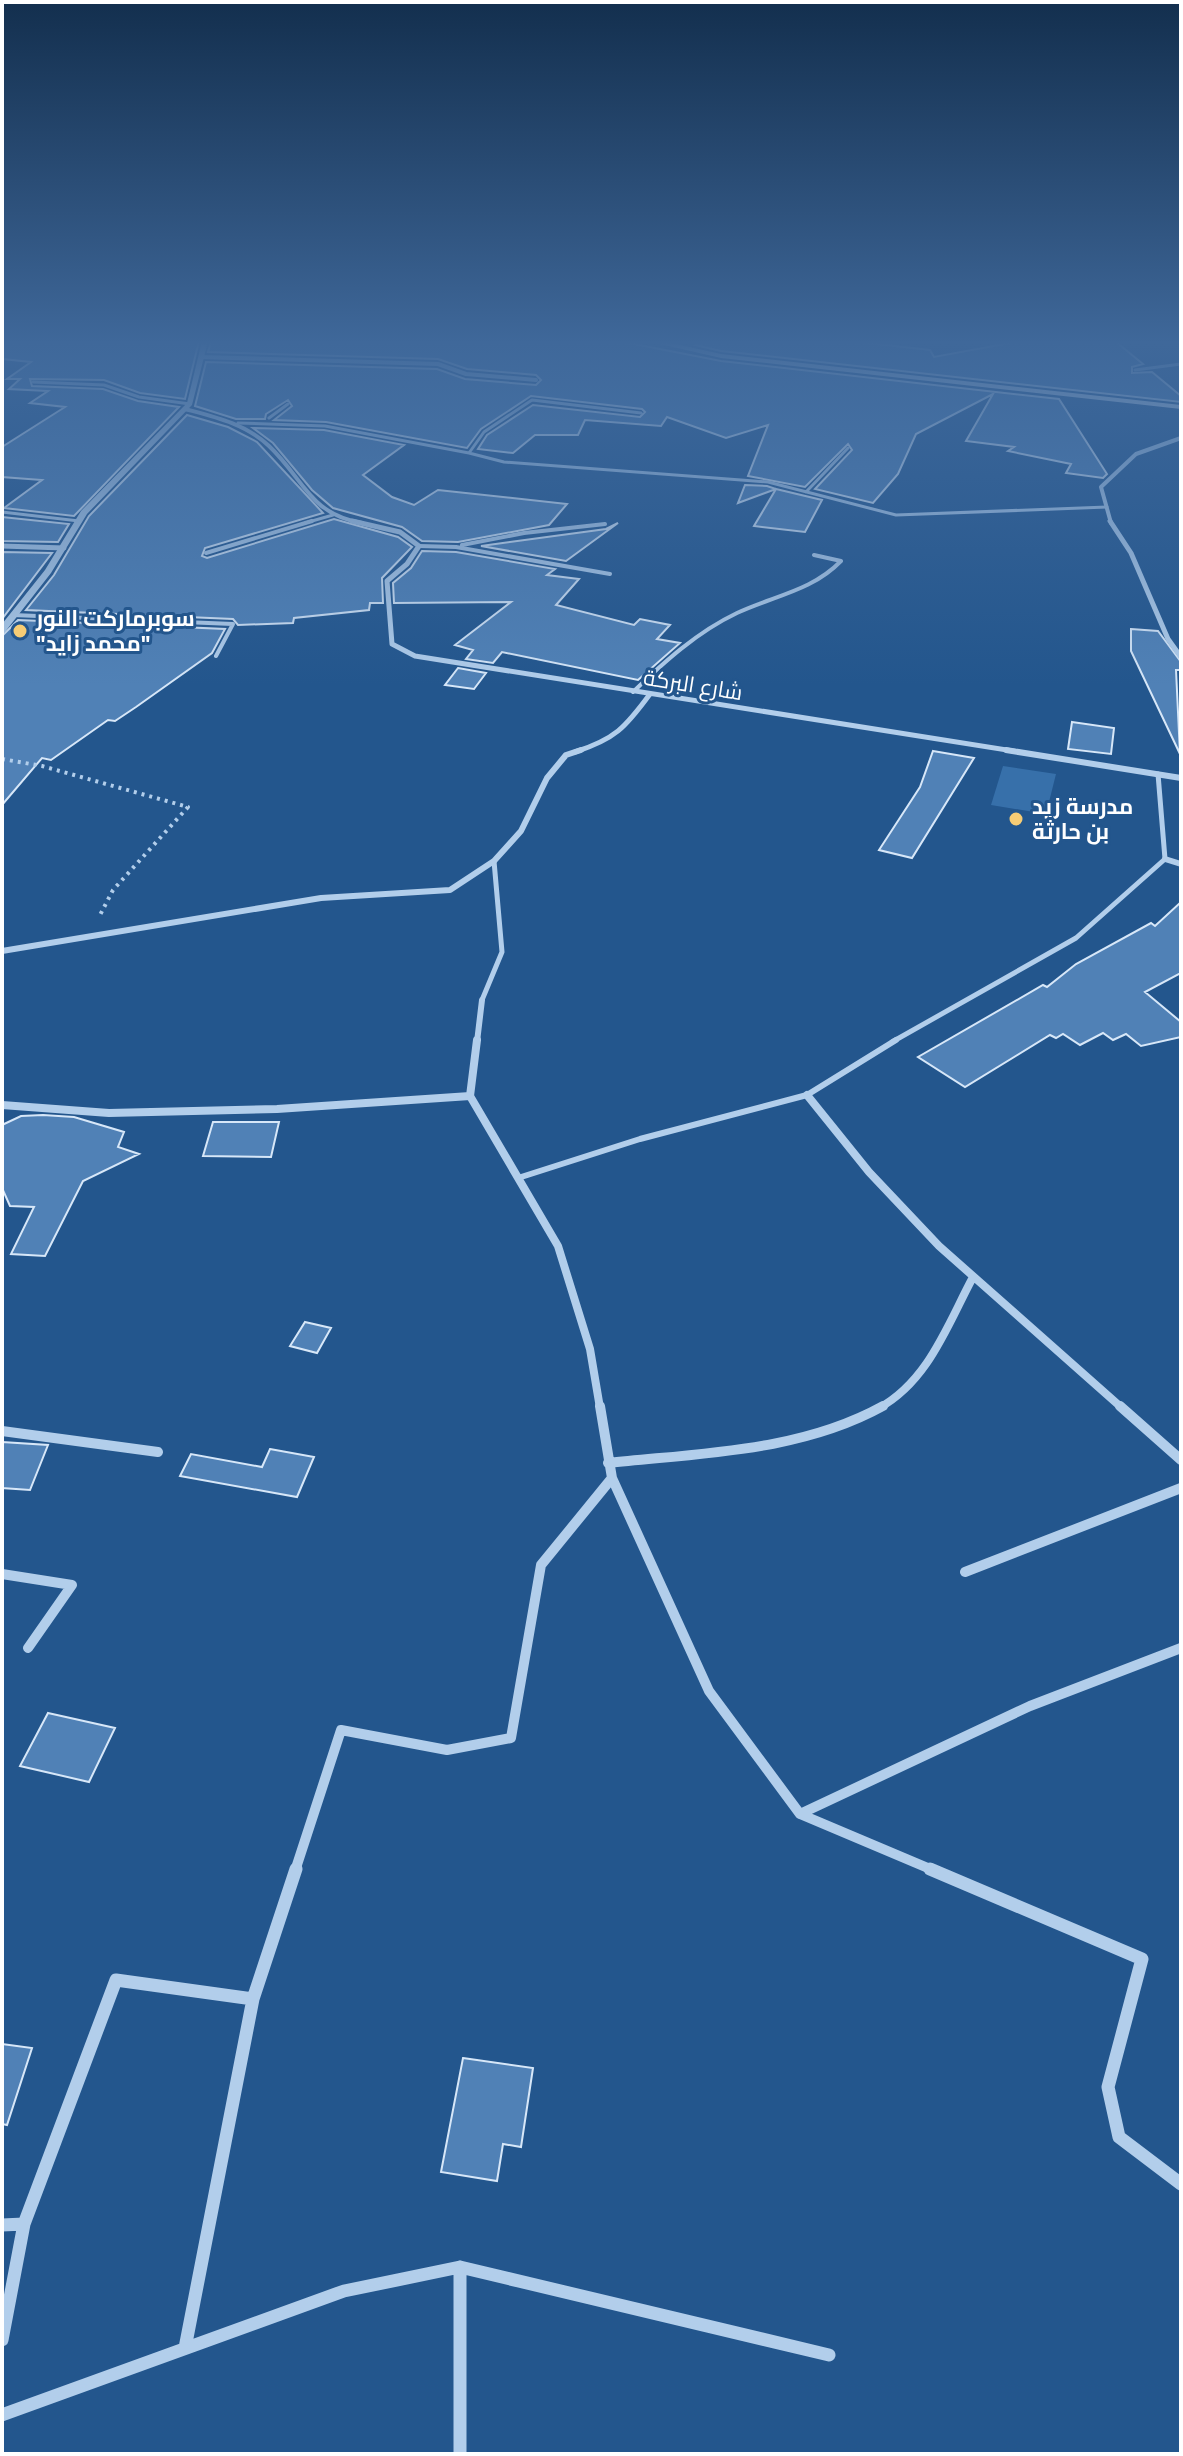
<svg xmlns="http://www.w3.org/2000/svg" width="1183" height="2456" font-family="'Fira Sans',Cairo,sans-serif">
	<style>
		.green { fill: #3770aa }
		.building { fill: #5081b6; stroke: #d7e7f8; stroke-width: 2 }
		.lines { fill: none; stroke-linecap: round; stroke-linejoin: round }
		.path { stroke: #b2ceeb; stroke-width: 4; stroke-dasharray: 3 5; stroke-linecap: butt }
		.service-far3 { stroke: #b2ceeb; stroke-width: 3 }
		.service-far2 { stroke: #b2ceeb; stroke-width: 4 }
		.service-far1 { stroke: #b2ceeb; stroke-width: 5 }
		.service { stroke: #b2ceeb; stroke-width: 6 }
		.minor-far5 { stroke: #b2ceeb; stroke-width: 4 }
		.minor-far4 { stroke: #b2ceeb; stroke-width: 5 }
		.minor-far3 { stroke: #b2ceeb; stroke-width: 6 }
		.minor-far2 { stroke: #b2ceeb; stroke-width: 8 }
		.minor-far1 { stroke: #b2ceeb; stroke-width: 10 }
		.minor { stroke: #b2ceeb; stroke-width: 13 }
		.tertiary { fill: #b2ceeb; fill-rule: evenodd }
		.secondary { fill: #ddeaf9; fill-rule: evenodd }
		.poi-dot { fill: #f6cc75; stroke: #23568d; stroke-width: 3 }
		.labels { text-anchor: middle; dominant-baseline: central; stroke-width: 6; stroke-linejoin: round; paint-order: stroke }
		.far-poi-label { font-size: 22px; font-weight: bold; fill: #fff; stroke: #23568d; text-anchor: start }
		.far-street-label { font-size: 22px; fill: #fff; stroke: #23568d }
	</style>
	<rect width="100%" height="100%" fill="#23568d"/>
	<path class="green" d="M1003 766 1056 774 1046 814 991 805Z"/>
	<path class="building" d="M4 341H199L185 399 140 393 104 380 30 379 32 386 103 389 138 401 179 407 74 516 4 508 42 480 2 477V447L65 407 30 403 48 391 9 389 20 379H7L31 362 3 359Z
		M211 341H619L721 361 1059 399 1107 474 1103 478 1066 473 1071 464 1008 451 1014 447 966 441 993 394 916 434 898 474 873 503 815 489 852 450 848 444 805 487 748 476 768 425 726 438 667 417 661 426 585 420 578 435H535L513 453 478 449 487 435 533 405 640 417 645 412 642 409 531 396 481 429 467 448 326 422 274 420 292 406 288 400 266 414 265 419H236L195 406 206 362 437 369 465 379 536 385 541 380 536 375 467 369 438 359 208 352Z
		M700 341H851L930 350 934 357 1021 341H1115L1143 364 1132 367V373L1152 372 1181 396V402L721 351 695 345Z
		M187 415 228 427 257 442 323 513 205 548 202 556 207 558 334 519 398 537 412 547 382 578 383 603H370L369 610 294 618 293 623 238 625 233 619 26 610 54 575 89 516Z
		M253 428 324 430 404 445 363 475 392 497 414 505 438 490 567 504 549 525 458 542 422 541 402 527 333 508 312 490 273 443Z
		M745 485 767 486 776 489 738 503Z
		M776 489 822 500 805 532 754 526Z
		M2 517 69 524 58 542 2 541Z
		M618 523 566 561 481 546 606 529Z
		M422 551 456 552 555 569 547 575 579 579 556 605 634 625 640 619 670 625 657 639 680 643 638 680 502 652 493 663 466 659 473 650 455 645 511 602 394 603 393 583 411 568Z
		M2 552 52 553 2 619Z
		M18 620 225 629 212 653 136 707 115 721 108 720 51 760 42 758 2 805V636Z
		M1131 629 1158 631 1181 662V670H1176L1180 754 1131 651Z
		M458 668 486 673 474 689 445 685Z
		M1072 722 1114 728 1111 754 1068 749Z
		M933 751 974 758 912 858 879 850 920 787Z
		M1181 902V973L1145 992 1181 1022V1037L1141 1046 1126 1034 1113 1040 1103 1033 1080 1045 1063 1034 1056 1038 1050 1035 965 1087 918 1057 1043 985 1047 987 1076 964 1151 923 1155 926Z
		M43 1115 74 1117 124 1132 118 1147 139 1154 83 1181 45 1256 11 1254 34 1207 10 1206 2 1188V1125L21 1116Z
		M213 1122H279L271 1157 203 1156Z
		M305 1322 331 1328 317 1353 290 1346Z
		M2 1442 48 1445 30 1490 2 1488Z
		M270 1449 314 1457 297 1497 180 1476 191 1454 262 1467Z
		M48 1713 115 1728 89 1782 20 1766Z
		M2 2044 32 2048 7 2125 2 2124Z
		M463 2058 533 2068 521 2147 503 2144 497 2181 441 2172Z"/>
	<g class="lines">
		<path class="path" d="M2 759 42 766 188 807 113 890 99 917"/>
		<path class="service-far3" d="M1135 370 1181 364
			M33 382 104 385 139 397 190 404
			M641 413 532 400 484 432 469 453 504 462 768 482 896 515 1107 507
			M269 418 288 404
			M238 423 325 426 469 453
			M806 492 848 448
			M2 512 79 521
			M305 523 333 515"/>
		<path class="service-far2" d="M462 545 524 533 605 524
			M419 546 456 547 610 574
			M206 553 312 521
			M13 615 233 624 216 656
			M633 692C664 662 697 632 737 613 773 596 812 591 841 561L814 555"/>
		<path class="service-far1" d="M482 1000 502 952 494 861
			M892 1042 1076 938 1165 859 1158 774"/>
		<path class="service" d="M518 1178 640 1139 807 1095 896 1040"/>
		<path class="minor-far5" d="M201 357 438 364 466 374 536 380
			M185 409C215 417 246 424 269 446 304 479 309 514 362 523
			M1111 523 1101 487 1136 454 1181 438"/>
		<path class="minor-far4" d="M352 521 400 532 419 546 407 564 387 581 392 644 415 656 1019 752
			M1110 521 1131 553 1168 639 1181 657
			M2 546 64 548
			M575 752C615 739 625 728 650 694"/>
		<path class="minor-far3" d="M1006 750 1181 778
			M1165 859 1181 864
			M2 951 321 898 450 890 494 861 521 831 547 778 566 755 581 750
			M477 1042 482 1000"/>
		<path class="minor-far2" d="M477 1040 470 1096 558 1246 590 1349 600 1408
			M807 1095 869 1172 939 1246 1122 1408
			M2 1105 109 1113 277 1109 470 1096
			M879 1408C928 1381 947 1326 972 1279"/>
		<path class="minor-far1" d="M600 1406 612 1478 709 1691 800 1814 935 1871
			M1120 1406 1181 1460
			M2 1431 158 1452
			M608 1463C700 1453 800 1452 883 1406
			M965 1572 1181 1488
			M2 1574 72 1585 28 1648
			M800 1814 1030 1706 1181 1648
			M295 1871 341 1730 447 1750 511 1738 541 1565 612 1478"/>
		<path class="minor" d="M930 1869 1142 1959 1108 2087 1119 2137 1181 2184
			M2 2225 24 2224
			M460 2267 829 2355
			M2 2340 24 2224 116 1980 253 1999
			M185 2348 253 1999 296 1869
			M2 2415 344 2291 460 2267V2454"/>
		<path class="tertiary" d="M202 341H208L192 405 87 514 51 573 5 632 2 633V624L45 570 81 511 187 403Z"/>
		<path class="secondary" d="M647 341H662L721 354 1181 405V409L721 358Z"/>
	</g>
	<linearGradient id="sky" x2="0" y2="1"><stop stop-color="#132f4e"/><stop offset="0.5" stop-color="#3f689a"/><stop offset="1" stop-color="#3f689a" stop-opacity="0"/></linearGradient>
	<rect width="1183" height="685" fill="url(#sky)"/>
	<g class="poi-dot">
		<circle cx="20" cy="631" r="8"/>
		<circle cx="1016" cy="819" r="8"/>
	</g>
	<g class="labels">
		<g class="far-poi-label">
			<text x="36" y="618">سوبرماركت النور<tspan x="36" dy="25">"محمد زايد"</tspan></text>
			<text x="1032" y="806">مدرسة زيد<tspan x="1032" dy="25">بن حارثة</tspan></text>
		</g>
		<g class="far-street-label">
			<text transform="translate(693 685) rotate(9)">شارع البركة</text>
		</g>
	</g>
	<rect width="1183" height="2456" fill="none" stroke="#ffffff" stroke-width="8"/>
</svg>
